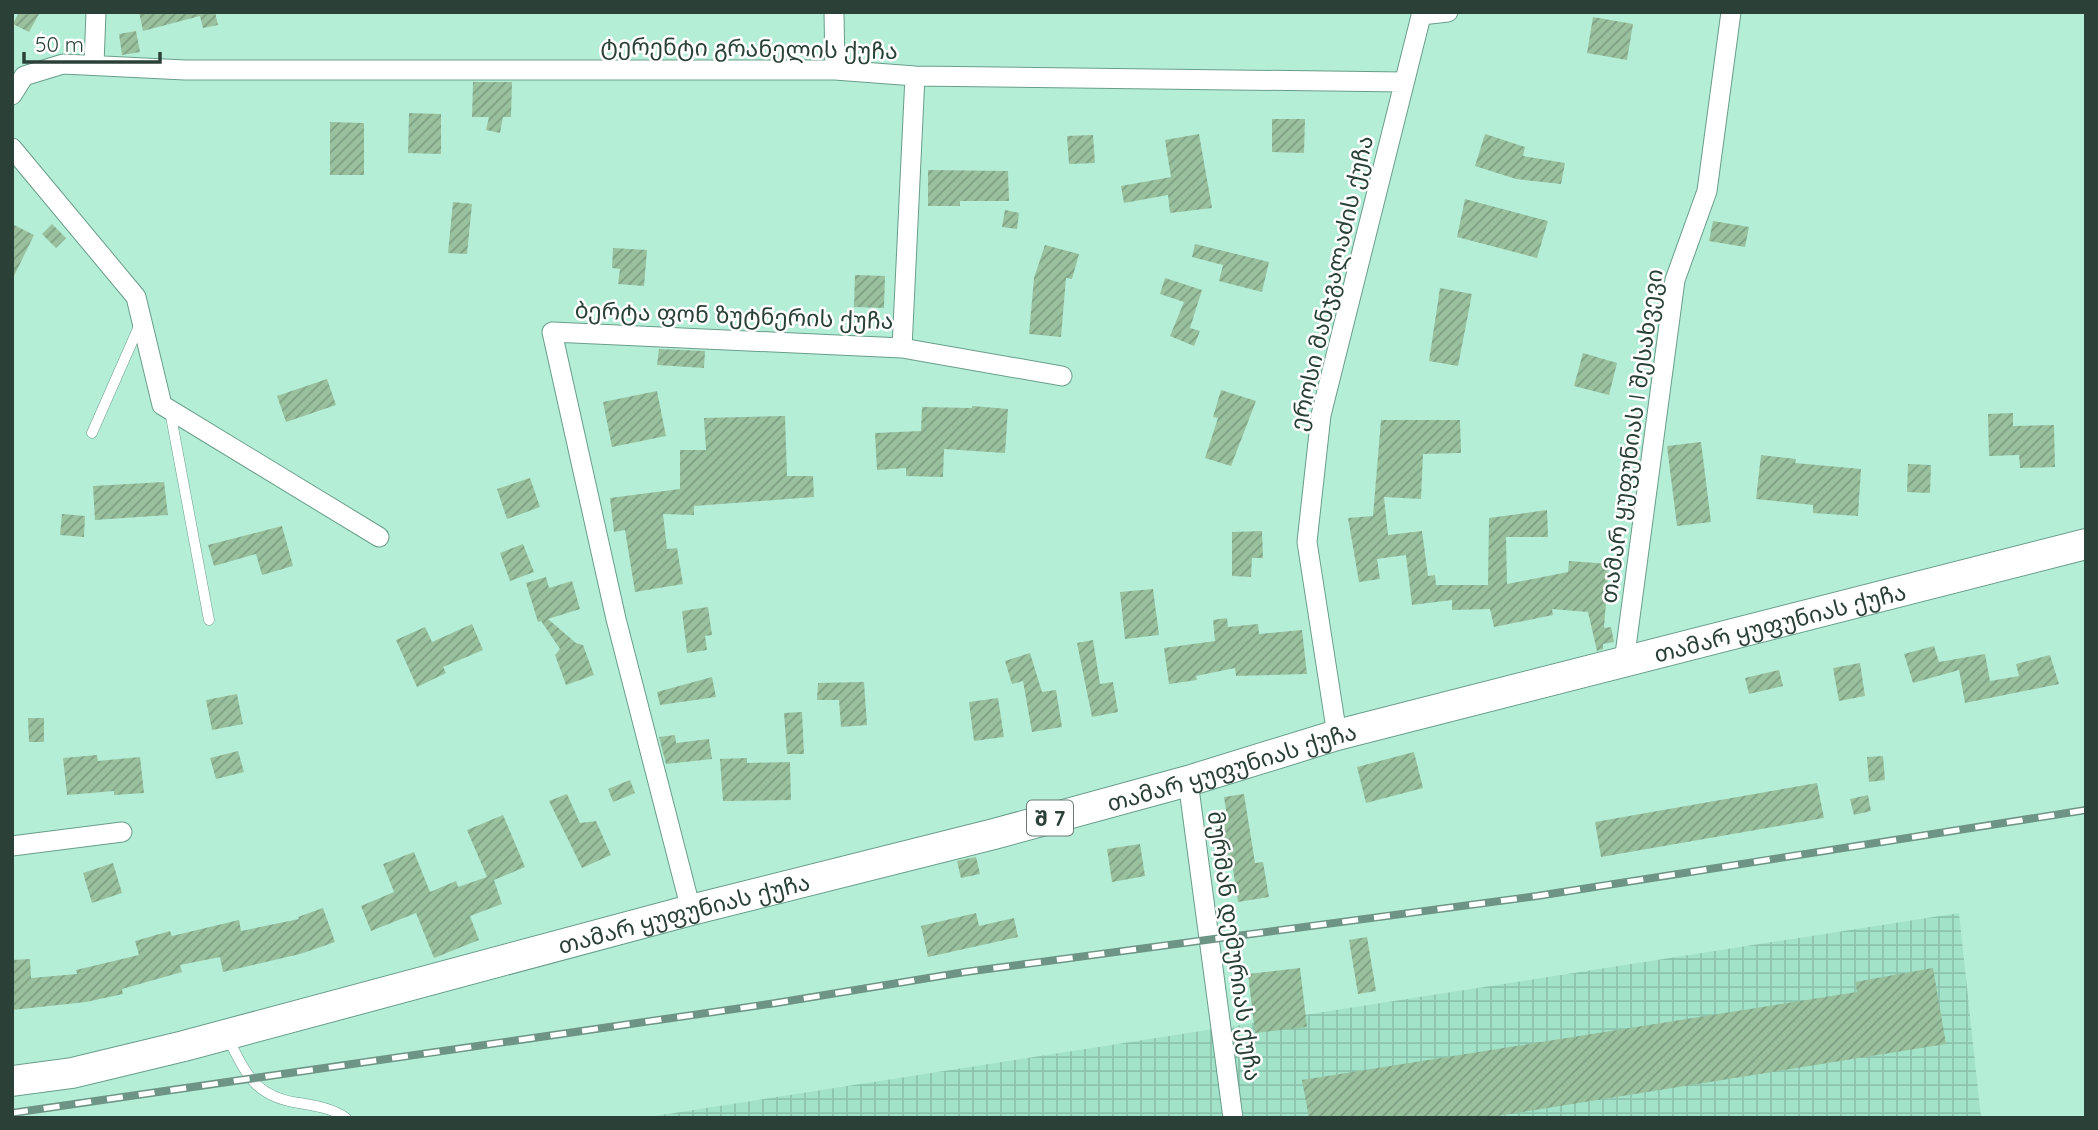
<svg xmlns="http://www.w3.org/2000/svg" width="2098" height="1130" font-family="Quicksand,'Noto Sans Georgian',sans-serif">
	<style>
		.industrial { fill: url(#industrial-grid) }
		.building { fill: url(#building-hatch) }
		.lines { fill: none; stroke-linecap: round; stroke-linejoin: round }
		.lane-casing { stroke: #689e89; stroke-width: 11 }
		.street-casing { stroke: #689e89; stroke-width: 21 }
		.primary-casing { stroke: #689e89; stroke-width: 32 }
		.lane { stroke: #fff; stroke-width: 10 }
		.street { stroke: #fff; stroke-width: 19 }
		.primary { stroke: #fff; stroke-width: 30 }
		.rail-casing { stroke: #6d9484; stroke-width: 8 }
		.rail { stroke: #fff; stroke-width: 5; stroke-dasharray: 16; stroke-linecap: butt }
		.labels { text-anchor: middle; dominant-baseline: central; stroke-width: 5; stroke-linejoin: round; paint-order: stroke }
		.shield { fill: #fff; stroke: #6b7a74; stroke-width: 2 }
		.shield-label { font-size: 21px; font-weight: bold; fill: #2b4138 }
		.street-label { font-size: 23px; fill: #2b4138; stroke: #fff }
	</style>
	<defs>
		<pattern id="industrial-grid" width="8" height="8" patternUnits="userSpaceOnUse" patternTransform="scale(1.75)"><rect width="8" height="8" fill="#a2e2c8"/><path d="M0 4h8M4 0v8" fill="none" stroke="#8cc3ad"/></pattern>
		<pattern id="building-hatch" width="6" height="6" patternUnits="userSpaceOnUse" patternTransform="scale(1.75)"><rect width="6" height="6" fill="#99c19e"/><path d="M-1 1l2-2M0 6l6-6M5 7l2-2" fill="none" stroke="#7d9e82"/></pattern>
	</defs>
	<rect width="100%" height="100%" fill="#b5eed7"/>
	<path class="industrial" d="M1959 913 1981 1118H642Z"/>
	<path class="building" d="M19 12H40L29 32 13 24Z
		M139 12H215L218 25 203 28 200 16 143 31Z
		M1593 17 1633 24 1627 60 1587 53Z
		M136 31 140 52 122 55 119 34Z
		M473 82H512L511 117H503L500 133 486 130 489 117H472Z
		M409 113 441 114V154L408 153Z
		M1272 119H1305L1304 153 1272 152Z
		M330 122 364 123V175H330Z
		M1199 134 1212 208 1170 213 1168 195 1124 203 1121 186 1171 177 1165 140Z
		M1485 134 1525 147 1523 156 1565 163 1561 184 1516 179 1475 166Z
		M1093 135 1095 163 1069 164 1067 136Z
		M928 170 1008 171 1009 201H960V206H928Z
		M1465 199 1548 221 1537 258 1457 237Z
		M453 202 472 204 467 254 448 253Z
		M1005 210 1019 213 1017 229 1002 227Z
		M1713 221 1749 227 1745 247 1709 241Z
		M12 224 34 235 12 280Z
		M52 224 66 238 56 248 42 234Z
		M1195 244 1269 262 1262 292 1219 281 1223 265 1192 257Z
		M1045 245 1079 254 1072 279 1066 278 1061 337 1029 334 1034 278Z
		M613 248 647 250 644 286 618 284 620 269 612 268Z
		M855 275 885 276 884 308 854 307Z
		M1165 278 1202 290 1190 328 1200 331 1194 346 1170 336 1184 302 1160 294Z
		M1440 288 1472 294 1458 366 1429 361Z
		M659 349 705 351 704 368 657 365Z
		M1583 353 1617 363 1609 395 1574 386Z
		M327 379 336 405 286 422 277 396Z
		M1221 390 1256 401 1231 466 1205 458 1218 418 1213 417Z
		M657 391 666 436 612 447 603 402Z
		M972 406 1008 409 1005 453 944 449 943 477 906 476V468L877 470 875 433 921 431 922 407 972 408Z
		M2013 413V426L2054 425 2055 467 2020 468 2019 455 1989 456 1988 414Z
		M785 416 787 476H813L814 497 694 506V515L663 514 667 549 677 548 683 584 635 592 625 530 614 532 610 498 680 489V450H706L704 418Z
		M1381 420H1460L1461 453 1423 454 1421 499 1384 497 1388 535 1422 531 1428 576 1435 575 1436 585H1488L1489 518 1547 510 1548 537H1506L1507 584 1568 572 1569 561 1609 564 1604 628 1611 627 1614 642 1603 644V649L1597 651 1588 612 1552 609 1553 615 1494 627 1490 609 1452 610V600L1412 605 1406 555 1377 559 1380 579 1359 582 1348 518 1373 516Z
		M1701 442 1711 522 1677 526 1667 446Z
		M1761 455 1796 459 1795 463 1861 469 1858 516 1813 513V505L1756 499Z
		M1908 464 1931 465 1930 493 1907 492Z
		M530 478 540 507 507 519 497 489Z
		M164 482 168 515 95 520 93 486Z
		M62 514 85 516 84 537 60 535Z
		M282 526 293 566 262 575 256 554 214 566 208 545Z
		M1262 531 1263 558H1252L1251 577 1232 576V532Z
		M523 544 534 572 510 581 500 553Z
		M546 577 549 588 572 581 580 609 548 619 576 643 583 645 594 675 566 685 555 655 560 649 541 621 538 622 526 583Z
		M1153 589 1159 635 1125 639 1120 592Z
		M708 607 712 635 705 636 707 650 687 653 682 611Z
		M1227 618 1228 627 1258 624 1259 634 1302 630 1307 674 1236 676 1235 668 1196 676 1197 680 1169 684 1164 648 1215 641 1213 620Z
		M472 624 483 650 443 667 446 673 417 687 396 640 425 627 432 642Z
		M1093 640 1100 684 1113 682 1118 712 1092 717 1077 643Z
		M1934 646 1939 662 1985 654 1990 681 2019 676 2016 664 2050 655 2059 684 1965 703 1959 670 1913 683 1904 654Z
		M1030 653 1042 692 1056 690 1062 727 1032 732 1023 681 1012 684 1005 661Z
		M1860 663 1865 696 1839 701 1833 668Z
		M1779 670 1783 686 1749 694 1745 678Z
		M712 677 716 697 660 705 657 692Z
		M864 682 867 725 841 727 839 700H817L818 683Z
		M237 694 243 724 212 730 206 700Z
		M998 698 1004 737 974 741 969 702Z
		M802 712 804 754H787L784 713Z
		M28 718H44V742H29Z
		M675 735 676 743 709 739 712 759 666 764 659 737Z
		M238 751 244 772 216 779 210 758Z
		M1414 752 1423 788 1366 803 1357 767Z
		M97 755 98 761 140 757 144 793 114 795V791L67 795 63 758Z
		M1883 756 1885 780 1869 782 1867 757Z
		M747 758V763L790 762 791 800 723 801 720 759Z
		M630 780 635 793 613 802 608 789Z
		M1817 783 1824 818 1601 857 1595 822Z
		M567 794 580 823 596 821 611 855 582 868 549 801Z
		M1244 794 1255 863 1263 862 1269 897 1238 902 1232 863 1224 864 1217 824 1228 823 1224 797Z
		M1868 795 1871 811 1854 815 1850 799Z
		M503 815 525 867 494 880 502 904 470 916 479 940 434 958 416 913 371 931 361 906 394 892 383 864 414 852 430 892 456 881 458 887 487 877 467 830Z
		M1140 844 1145 876 1112 882 1107 849Z
		M976 857 980 874 961 878 957 861Z
		M113 863 122 893 92 903 83 873Z
		M323 908 335 942 300 954 223 972 220 957 180 965 182 972 122 989 123 994 86 1002 12 1010V960L30 959 31 978 77 974 76 970 139 955 135 941 170 931 172 936 239 920 241 931 299 919 298 917Z
		M976 913 979 926 1014 918 1018 937 928 957 921 926Z
		M1367 937 1376 991 1358 994 1349 940Z
		M1300 968 1307 1027 1255 1033 1248 974Z
		M1933 968 1946 1044 1485 1118H1309L1302 1080 1857 992 1855 982Z"/>
	<g class="lines">
		<g class="lane-casing">
			<path id="lane" d="M170 411 209 620
				M92 433 140 324
				M228 1038C246 1074 255 1097 299 1103 316 1106 332 1108 346 1118"/>
		</g>
		<g class="street-casing">
			<path id="street" d="M834 12 835 70
				M1421 15 1448 12
				M94 64 96 12
				M12 95 24 76 63 64 185 70H835L915 76 1404 82
				M12 148 136 297 162 405 379 537
				M902 348 915 76
				M1624 662 1675 280 1707 191 1731 12
				M1337 735 1307 542 1321 415 1422 12
				M1188 781 1233 1118
				M12 846 122 832
				M691 910 616 619 552 332 902 348 1062 376"/>
		</g>
		<g class="primary-casing">
			<g id="primary">
				<path id="s1" d="M12 1081 72 1073 184 1046 691 910 994 834 1188 781 1337 735 2086 544"/>
			</g>
		</g>
		<use href="#lane" class="lane"/>
		<use href="#street" class="street"/>
		<use href="#primary" class="primary"/>
		<g class="rail-casing">
			<path id="rail" d="M12 1113 776 1003 965 972 1537 896 2086 810"/>
		</g>
		<use href="#rail" class="rail"/>
	</g>
	<g class="labels">
		<rect class="shield" x="1027" y="800.5" width="46" height="35" rx="5"/>
		<g class="shield-label">
			<text x="1050" y="818">შ 7</text>
		</g>
		<g class="street-label">
			<text transform="translate(749 48) rotate(1)">ტერენტი გრანელის ქუჩა</text>
			<text transform="translate(1331 283) rotate(-77)">ეროსი მანჯგალაძის ქუჩა</text>
			<text transform="translate(734 315) rotate(2)">ბერტა ფონ ზუტნერის ქუჩა</text>
			<text transform="translate(1631 436) rotate(-82)">თამარ ყუფუნიას I შესახვევი</text>
			<text stroke="none"><textPath href="#s1" startOffset="1827">თამარ ყუფუნიას ქუჩა</textPath></text>
			<text stroke="none"><textPath href="#s1" startOffset="1260">თამარ ყუფუნიას ქუჩა</textPath></text>
			<text stroke="none"><textPath href="#s1" startOffset="693">თამარ ყუფუნიას ქუჩა</textPath></text>
			<text transform="translate(1235 946) rotate(82)">მურმან დემურიას ქუჩა</text>
		</g>
	</g>
	<rect width="2098" height="1130" fill="none" stroke="#2b4138" stroke-width="28"/>
	<path d="M24 52v10h136v-10" fill="none" stroke="#2b4138" stroke-width="3.5"/>
	<text x="35" y="52" font-size="21" fill="#2b4138" stroke="#ffffff" stroke-width="5" paint-order="stroke">50 m</text>
</svg>
